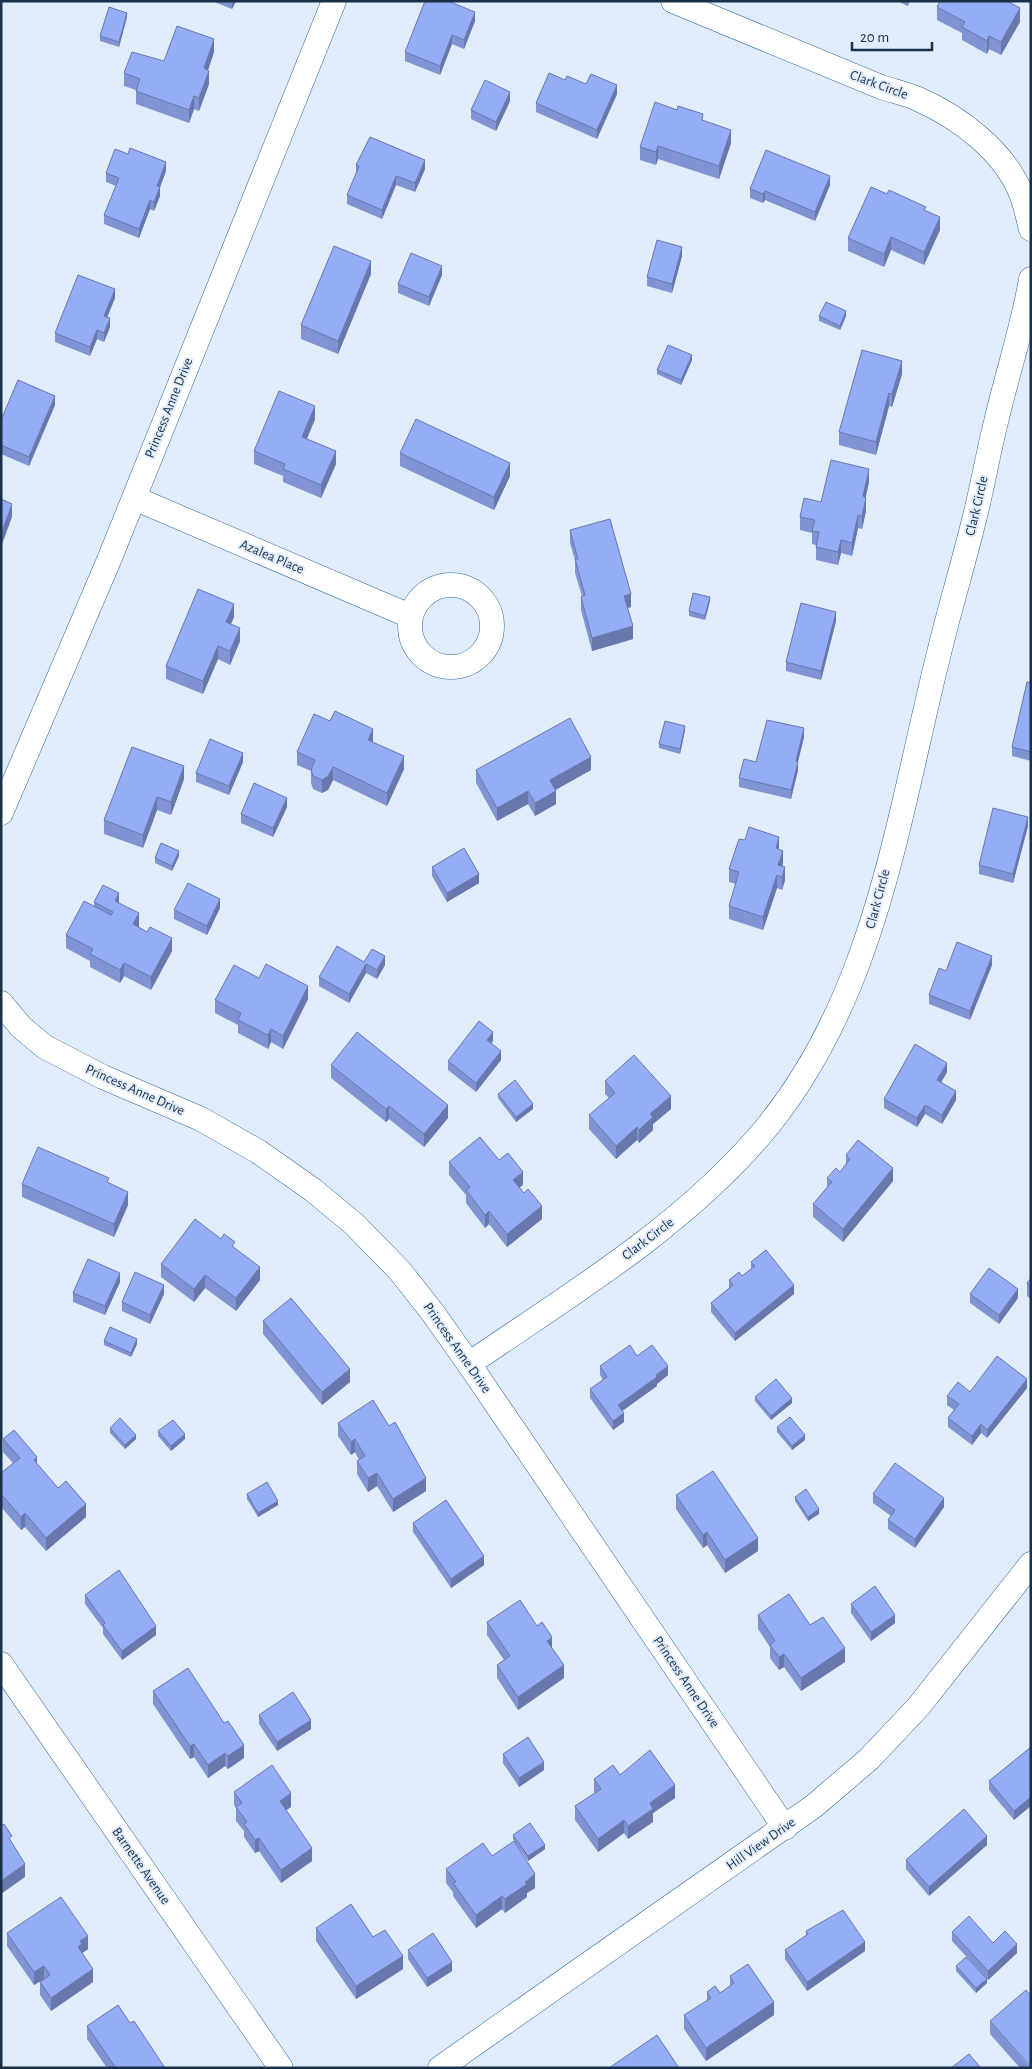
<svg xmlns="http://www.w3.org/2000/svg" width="1032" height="2069" font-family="'Alegreya Sans',sans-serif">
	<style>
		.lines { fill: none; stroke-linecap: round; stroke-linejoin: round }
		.street-casing { stroke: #2d68a1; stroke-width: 25 }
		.street { stroke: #fff; stroke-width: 24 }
		.wall { fill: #8094d4 }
		.shaded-wall { fill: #6878ac }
		.building { fill: #95acf6; stroke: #6878ac }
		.labels { text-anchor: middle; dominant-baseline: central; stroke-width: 4; stroke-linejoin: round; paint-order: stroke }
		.street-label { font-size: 14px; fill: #183049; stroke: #e0ecf9 }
	</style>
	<rect width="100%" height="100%" fill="#e0ecf9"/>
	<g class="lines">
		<g class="street-casing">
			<path id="street" d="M673 1 881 87C893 91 907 94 918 99 959 117 1006 152 1022 196 1026 206 1028 218 1031 229
				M134 498 410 616
				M410 626a41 41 0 1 1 82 0a41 41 0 1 1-82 0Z
				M1 813 109 560 334 1
				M1 1003 21 1027 45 1047 103 1077 201 1119 259 1152 313 1190 354 1224 400 1271 433 1313 469 1364 785 1828
				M469 1364C569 1295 675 1232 756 1140 875 1005 897 820 939 653 950 607 964 562 975 516 983 485 988 453 996 422 1007 374 1023 327 1031 279
				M1 1664 281 2068
				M440 2068 814 1806 869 1759 919 1706 1031 1564"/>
		</g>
		<use href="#street" class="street"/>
	</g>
	<path class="wall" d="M212 1H236L232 9Z
		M897 1H910L908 6Z
		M937 7 1020 22 1001 55 989 49 987 54 962 40V33L937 20Z
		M127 17 119 47 100 41V36Z
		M475 21 464 49 452 44 440 75 405 61V52Z
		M214 52 208 70 209 84 199 111 194 109 189 123 136 104V90L124 86V73L164 61Z
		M565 80 586 84 617 94 597 139 536 112V103Z
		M510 101 496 131 471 119V110Z
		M703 120 731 143 719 179 658 159 656 165 640 160V147Z
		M356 165 425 169 415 192 396 185 382 219 347 204V195L356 174Z
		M166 171 160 187V196L154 211 150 209 139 238 104 224V215L116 186 106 182V173Z
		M830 185 815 221 765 200 763 203 750 198V189Z
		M926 211 940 230 924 265 891 250 884 267 848 251V238Z
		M682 256 672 293 647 286V277Z
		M371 274 338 354 301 339V325Z
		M442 275 429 306 398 293V284Z
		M115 298 107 317 110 327 104 342 97 339 90 356 55 342V333Z
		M819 316H846L840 330 819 321Z
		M692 360 681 385 657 374V370Z
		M902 374 892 407 889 406 876 455 839 445V432Z
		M55 405 29 466 1 454V420Z
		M315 419 307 439 336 464 321 498 283 482V476L254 464V451Z
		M400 453 510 476 494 510 400 466Z
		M869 482 865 497 866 511 862 529 858 528 852 556 841 553 838 565 816 560V545L812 544V533L800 530V517L821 502Z
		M570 530 631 607 628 608 633 639 592 651 581 610V597L582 596 575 573V560L570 543Z
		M710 601 705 620 689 616V611Z
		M234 617 231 624 240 641 230 665 218 659 203 694 166 679V666Z
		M836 621 821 680 786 671V662Z
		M1031 683V761L1012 756V747Z
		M685 730 680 754 659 748V744Z
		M804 737 798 761V770L791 799 739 787V778L756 762Z
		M373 742 404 769 387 806 333 780 328 790 322 793 313 789 311 783V771L297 765V752Z
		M243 762 229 795 196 782V773Z
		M476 770H591L555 790 556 804 535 816 528 804 497 821 476 783Z
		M184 779 171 815 157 810 143 848 104 834V820Z
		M287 807 273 837 241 823V814Z
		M1028 826 1013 883 979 874V865Z
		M779 849 783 864 782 866 785 880 782 890 777 888 763 930 729 919V906L736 884 729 882V869Z
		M179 856 172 871 155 863V858Z
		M432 867 479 883 447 902 432 876Z
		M94 902 119 903 139 927 172 951 151 990 124 976 120 983 90 967V961L66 948V935L94 906Z
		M220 908 207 935 174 919V910Z
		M364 962 385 965 377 979 366 973 349 1003 319 986V977Z
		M992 965 970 1020 929 1004V995Z
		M259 978 308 999 283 1049 271 1042 268 1049 238 1033V1025L215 1013V1000Z
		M493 1041 491 1043 501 1060 476 1092 448 1070V1061Z
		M331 1065 448 1118 424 1147 389 1119 386 1122 331 1078Z
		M947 1072 941 1083 956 1100 942 1124 925 1114 917 1127 884 1108V1099Z
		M605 1081 671 1109 653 1124V1130L639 1143 637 1140 616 1159 589 1129V1115L609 1098 605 1094Z
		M498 1094 533 1109 516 1122 498 1098Z
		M846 1155 893 1181 843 1242 813 1217V1204L827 1187V1178L840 1172 846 1165Z
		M499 1160 523 1185 519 1187 542 1219 507 1247 489 1224 485 1228 466 1203V1195L449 1175V1162Z
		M109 1183 128 1205 114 1237 22 1197V1184Z
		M221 1239 235 1249 260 1280 236 1311 205 1288 194 1302 161 1277V1264Z
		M751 1262 794 1294 735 1341 711 1312V1303L729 1288V1280L742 1276 751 1269Z
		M1031 1278V1299L1027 1296V1283Z
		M120 1282 105 1315 73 1302V1293Z
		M164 1294 150 1324 122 1311V1302Z
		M970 1294 1018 1298 999 1324 970 1303Z
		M1031 1300V1314H1030V1301Z
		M263 1321 350 1382 322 1405 263 1334Z
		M104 1341 137 1344 131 1357 104 1345Z
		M637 1356 668 1375 657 1384V1386L622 1411 624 1422 613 1430 590 1398V1389L603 1380 600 1375V1366Z
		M1027 1388 987 1438 981 1433 972 1445 948 1427V1418L954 1410 947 1405V1396L970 1392Z
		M755 1397 792 1403 771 1420 755 1401Z
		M338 1423 426 1491 393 1512 377 1486 368 1492 357 1474V1461L359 1460 355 1452 351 1455 338 1436Z
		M777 1427 805 1440 792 1450 777 1432Z
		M110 1428 136 1439 125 1449 110 1433Z
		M158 1431 185 1439 171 1451 158 1436Z
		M3 1439 37 1464 58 1488 86 1517 46 1551 25 1527 21 1530 1 1507V1473L13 1463 3 1452Z
		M247 1494 278 1505 258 1517 247 1499Z
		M873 1494 944 1507 915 1548 888 1529V1520L891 1516 873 1503Z
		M676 1495 758 1551 725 1573 707 1545 703 1548 676 1509Z
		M795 1497 819 1514 808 1521 795 1501Z
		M413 1523 484 1565 451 1588 413 1532Z
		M85 1595 156 1635 122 1660 103 1634V1628L85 1604Z
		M851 1604 895 1623 871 1641 851 1613Z
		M758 1615 810 1625 845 1662 801 1691 784 1667 779 1670 770 1658V1647L758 1629Z
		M487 1622 552 1648 564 1678 518 1710 497 1678V1665L504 1660 487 1635Z
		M153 1691 244 1758 228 1769 225 1766 208 1778 194 1757 190 1759 153 1704Z
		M259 1715 311 1729 277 1751 259 1724Z
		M1031 1747 1014 1820 989 1790V1781Z
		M503 1754 544 1770 519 1787 503 1763Z
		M620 1775 675 1798 653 1813V1822L628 1839 624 1833 598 1852 575 1820V1806L595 1793 594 1792V1779Z
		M234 1792 291 1807 286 1810 312 1861 281 1883 259 1851 255 1853 244 1837V1831L236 1821V1808L234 1805Z
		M513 1835 545 1849 528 1861 513 1839Z
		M987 1845 929 1896 906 1869V1860Z
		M492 1856 535 1888 527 1893V1897L505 1913 502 1909 476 1928 453 1896V1892L446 1883V1869Z
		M316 1928 373 1937 403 1969 356 1999 316 1941Z
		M806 1931 865 1951 807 1991 785 1959V1950L806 1936Z
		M952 1932 993 1943 1017 1953 988 1980 952 1941Z
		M7 1933 88 1949 82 1953 93 1982 51 2011 40 1995V1982L44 1979 34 1985 7 1946Z
		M408 1950 452 1971 427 1987 408 1959Z
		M956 1966 987 1983 976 1993 956 1971Z
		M730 1976 774 2015 706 2061 684 2029V2015L707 2001V1992L720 1993 730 1986Z
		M990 2021 1031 2068H1020L990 2034Z
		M130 2023 165 2068H107L87 2039V2026Z"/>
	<path class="shaded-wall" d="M232 1H236L232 9Z
		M1020 8V22L1001 55V42Z
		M475 12V21L464 49V40Z
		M127 13V17L119 47V42Z
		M452 35V44L440 75V66Z
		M989 36V49L987 54V41Z
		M214 39V52L204 82V68Z
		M209 71V84L199 111V98Z
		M617 85V94L597 139V130Z
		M510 92V101L496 131V122Z
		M194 96V109L189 123V110Z
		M731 130V143L719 179V166Z
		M658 146V159L656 165V152Z
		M425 160V169L415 192V183Z
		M166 162V171L160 187V196L154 211V202L157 186Z
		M396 176V185L382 219V210Z
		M830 176V185L815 221V212Z
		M765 191V200L763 203V194Z
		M150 200V209L139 238V229Z
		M940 217V230L924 265V252Z
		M891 237V250L884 267V254Z
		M682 247V256L672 293V284Z
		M371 261V274L338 354V341Z
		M442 266V275L429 306V297Z
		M115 289V298L104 325V316Z
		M846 311V316L840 330V326Z
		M110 318V327L104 342V333Z
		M97 330V339L90 356V347Z
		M692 355V360L681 385V380Z
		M902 361V374L892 407V394Z
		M889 393V406L876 455V442Z
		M55 396V405L29 466V457Z
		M315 406V419L302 450V437Z
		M336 451V464L321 498V485Z
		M510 463V476L494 510V497Z
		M869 469V482L863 510V496Z
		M866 498V511L862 529V516Z
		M12 504V517L1 547V534Z
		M858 515V528L852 556V543Z
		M841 540V553L838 565V552Z
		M631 594V607L624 609V596Z
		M710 597V601L705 620V616Z
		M234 604V617L226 635V622Z
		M836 612V621L821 680V671Z
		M633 626V639L592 651V638Z
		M240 628V641L230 665V651Z
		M218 646V659L203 694V681Z
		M685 726V730L680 754V749Z
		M804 728V737L796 770V761Z
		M373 729V742L368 740Z
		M243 753V762L229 795V786Z
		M404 756V769L387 806V793Z
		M591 757V770L550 793V780Z
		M798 762V770L791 799V790Z
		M184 766V779L171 815V802Z
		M333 767V780L328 790 322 793V780Z
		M528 791V804L497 821V808Z
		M556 791V804L535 816V803Z
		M157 797V810L143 848V835Z
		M287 798V807L273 837V828Z
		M1028 817V826L1013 883V874Z
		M779 837V850L776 848Z
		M179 851V856L172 871V866Z
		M783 851V864L779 876 778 865Z
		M785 867V880L782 890V877Z
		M479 874V883L447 902V893Z
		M777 875V888L763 930V917Z
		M119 893V906L115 901Z
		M220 899V908L207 935V926Z
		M139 913V926L133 937V924Z
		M172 938V951L151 990V977Z
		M385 956V965L377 979V970Z
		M992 956V965L970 1020V1011Z
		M124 963V976L120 983V970Z
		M366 964V973L349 1003V994Z
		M308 986V999L283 1049V1036Z
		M271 1029V1042L268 1049V1035Z
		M493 1032V1041L487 1049V1040Z
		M501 1051V1060L476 1092V1083Z
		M947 1063V1072L937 1089V1080Z
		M956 1091V1100L942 1124V1115Z
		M671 1096V1109L653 1124V1130L639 1143V1130L650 1114Z
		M533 1104V1109L516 1122V1117Z
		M448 1105V1118L424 1147V1134Z
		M925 1105V1114L917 1127V1118Z
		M389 1106V1119L386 1122V1109Z
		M637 1127V1140L616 1159V1146Z
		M893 1168V1181L843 1242V1229Z
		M523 1172V1185L513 1193V1180Z
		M128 1192V1205L114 1237V1224Z
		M542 1206V1219L507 1247V1234Z
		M489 1211V1224L485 1228V1215Z
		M260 1267V1280L236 1311V1298Z
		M120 1273V1282L105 1315V1306Z
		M205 1275V1288L194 1302V1289Z
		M164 1285V1294L150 1324V1315Z
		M794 1285V1294L735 1341V1333Z
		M1018 1289V1298L999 1324V1315Z
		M137 1339V1344L131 1357V1353Z
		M668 1366V1375L657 1384V1386L618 1414V1405Z
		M350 1369V1382L322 1405V1392Z
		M1027 1379V1388L987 1438V1430Z
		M792 1398V1403L771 1420V1416Z
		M624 1413V1422L613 1430V1421Z
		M981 1424V1433L972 1445V1436Z
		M185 1434V1439L171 1451V1446Z
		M136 1435V1439L125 1449V1445Z
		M805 1435V1440L792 1450V1446Z
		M355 1439V1452L351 1455V1442Z
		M37 1457V1470L34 1460Z
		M377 1473V1486L368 1492V1478Z
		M426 1478V1491L393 1512V1499Z
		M944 1498V1507L915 1548V1539Z
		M278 1501V1505L258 1517V1513Z
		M86 1504V1517L46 1551V1538Z
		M819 1509V1514L808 1521V1517Z
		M25 1513V1527L21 1530V1517Z
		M707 1532V1545L703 1548V1535Z
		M758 1538V1551L725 1573V1560Z
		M484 1556V1565L451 1588V1579Z
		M895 1615V1623L871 1641V1632Z
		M156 1626V1635L122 1660V1651Z
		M552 1637V1650L547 1641Z
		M845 1648V1662L801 1691V1678Z
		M784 1654V1667L779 1670V1657Z
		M564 1665V1678L518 1710V1697Z
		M311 1720V1729L277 1751V1742Z
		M194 1744V1757L190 1759V1746Z
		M244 1745V1758L228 1769V1756Z
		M225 1753V1766L208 1778V1765Z
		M544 1762V1770L519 1787V1778Z
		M675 1785V1798L653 1813V1822L628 1839V1826L650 1803Z
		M291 1793V1807L280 1814V1801Z
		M1031 1797V1806L1014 1820V1811Z
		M624 1820V1833L598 1852V1839Z
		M987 1836V1845L929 1896V1887Z
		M259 1838V1851L255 1853V1840Z
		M545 1845V1849L528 1861V1856Z
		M312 1848V1861L281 1883V1870Z
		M25 1864V1877L1 1894V1881Z
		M535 1874V1888L527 1893V1897L505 1913V1899L525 1882Z
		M502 1896V1909L476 1928V1915Z
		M88 1936V1949L82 1953 78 1947 80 1941Z
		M865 1942V1951L807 1991V1982Z
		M1017 1944V1953L988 1980V1971Z
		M403 1956V1969L356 1999V1986Z
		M452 1962V1971L427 1987V1978Z
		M44 1966V1979L34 1985V1972Z
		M93 1969V1982L51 2011V1998Z
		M987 1979V1983L976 1993V1988Z
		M774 2002V2015L706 2061V2048Z"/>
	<path class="building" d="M425 1H448L475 12 464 40 452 35 440 66 405 52Z
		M940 1H1007L1020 8 1001 42 989 36 987 41 962 27 965 22 937 7Z
		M109 7 127 13 119 42 100 36Z
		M177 26 214 39 204 68 209 71 199 98 194 96 189 110 136 91 140 79 124 73 132 52 164 61Z
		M549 73 565 80 567 76 586 84 591 74 617 85 597 130 536 103Z
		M485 80 510 92 496 122 471 110Z
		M655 102 677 110 678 106 703 114 702 120 731 130 719 166 658 146 656 152 640 147Z
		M370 137 425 160 415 183 396 176 382 210 347 195 359 166 356 165Z
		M130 148 166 162 157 186 160 187 154 202 150 200 139 229 104 215 119 178 106 173 115 149 128 154Z
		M766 150 830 176 815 212 765 191 763 194 750 189Z
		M871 187 887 194 889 190 926 207 924 210 940 217 924 252 891 237 884 254 848 238Z
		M657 240 682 247 672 284 647 277Z
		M334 246 371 261 338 341 301 325Z
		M411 253 442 266 429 297 398 284Z
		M78 275 115 289 104 316 110 318 104 333 97 330 90 347 55 333Z
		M826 302 846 311 840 326 819 316Z
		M668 345 692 355 681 380 657 370Z
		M862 350 902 361 892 394 889 393 876 442 839 432Z
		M18 380 55 396 29 457 1 445V420Z
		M279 391 315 406 302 437 336 451 321 485 283 469 285 464 254 451Z
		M416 419 510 463 494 497 400 453Z
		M831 460 869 469 863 496 866 498 862 516 858 515 852 543 841 540 838 552 816 547 819 532 812 531 815 520 800 517 804 498 821 502Z
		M1 499 12 504 1 534Z
		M610 519 631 594 624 596 633 626 592 638 581 597 585 595 575 559H578L570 530Z
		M198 589 234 604 226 622 240 628 230 651 218 646 203 681 166 666Z
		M693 593 710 597 705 616 689 611Z
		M801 603 836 612 821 671 786 662Z
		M1027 682 1031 683V752L1012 747Z
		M335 711 373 729 368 740 404 756 387 793 333 767 328 776 322 780 313 776 311 770 315 760 297 752 314 714 330 721Z
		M570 718 591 757 550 780 556 791 535 803 528 791 497 808 476 770Z
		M767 720 804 728 796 761 798 762 791 790 739 778 744 759 756 762Z
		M665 721 685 726 680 749 659 744Z
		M210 739 243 753 229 786 196 773Z
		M132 747 184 766 171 802 157 797 143 835 104 820Z
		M254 783 287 798 273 828 241 814Z
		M993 808 1028 817 1013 874 979 865Z
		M749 827 779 837 776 848 783 851 778 865 785 867 782 877 777 875 763 917 729 906 739 872 729 869 739 839 745 840Z
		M161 843 179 851 172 866 155 858Z
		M464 848 479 874 447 893 432 867Z
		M188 883 220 899 207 926 174 910Z
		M103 885 119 893 115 901 139 913 133 924 147 932 150 927 172 938 151 977 124 963 120 970 90 954 93 949 66 935 84 901 111 915 113 912 94 902Z
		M957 942 992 956 970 1011 929 995 939 968 946 971Z
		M337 946 364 962 372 949 385 956 377 970 366 964 349 994 319 977Z
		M266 964 308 986 283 1036 271 1029 268 1035 238 1020 241 1013 215 1000 234 965 259 978Z
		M479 1021 493 1032 487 1040 501 1051 476 1083 448 1061Z
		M357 1032 448 1105 424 1134 389 1106 386 1109 331 1065Z
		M915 1044 947 1063 937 1080 956 1091 942 1115 925 1105 917 1118 884 1099Z
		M634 1055 671 1096 650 1114 653 1117 639 1130 637 1127 616 1146 589 1115 615 1093 605 1081Z
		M515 1080 533 1104 516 1117 498 1094Z
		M480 1137 499 1160 508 1153 523 1172 513 1180 524 1193 528 1189 542 1206 507 1234 489 1211 485 1215 466 1190 470 1187 449 1162Z
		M858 1140 893 1168 843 1229 813 1204 832 1182 827 1178 836 1168 840 1172 850 1159 846 1155Z
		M38 1147 109 1178 107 1182 128 1192 114 1224 22 1184Z
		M195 1219 221 1239 224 1234 235 1242 232 1246 260 1267 236 1298 205 1275 194 1289 161 1264Z
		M766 1250 794 1285 735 1333 711 1303 733 1285 729 1280 739 1272 742 1276 755 1266 751 1262Z
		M88 1259 120 1273 105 1306 73 1293Z
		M989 1268 1018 1289 999 1315 970 1294Z
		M135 1272 164 1285 150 1315 122 1302Z
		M1031 1278V1286L1027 1283Z
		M291 1298 350 1369 322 1392 263 1321Z
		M110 1327 137 1339 131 1353 104 1341Z
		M630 1345 637 1356 652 1345 668 1366 656 1375 657 1377 618 1405 624 1413 613 1421 590 1389 607 1377 600 1366Z
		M997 1356 1027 1379 987 1430 981 1424 972 1436 948 1418 959 1404 947 1396 958 1382 970 1392Z
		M776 1379 792 1398 771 1416 755 1397Z
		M373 1400 389 1426 395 1422 426 1478 393 1499 377 1473 368 1478 357 1461 365 1456 355 1439 351 1442 338 1423Z
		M790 1417 805 1435 792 1446 777 1427Z
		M120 1418 136 1435 125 1445 110 1428Z
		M173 1420 185 1434 171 1446 158 1431Z
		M14 1430 37 1457 34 1460 58 1488 66 1481 86 1504 46 1538 25 1513 21 1517 1 1494V1473L20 1458 3 1439Z
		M895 1463 944 1498 915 1539 888 1520 895 1510 873 1494Z
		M713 1471 758 1538 725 1560 707 1532 703 1535 676 1495Z
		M267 1482 278 1501 258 1513 247 1494Z
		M806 1489 819 1509 808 1517 795 1497Z
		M446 1500 484 1556 451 1579 413 1523Z
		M119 1570 156 1626 122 1651 103 1625 105 1623 85 1595Z
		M875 1586 895 1615 871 1632 851 1604Z
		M789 1594 810 1625 823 1617 845 1648 801 1678 784 1654 779 1657 770 1645 775 1641 758 1615Z
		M520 1600 537 1626 542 1622 552 1637 547 1641 564 1665 518 1697 497 1665 510 1656 487 1622Z
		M188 1668 224 1723 228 1721 244 1745 228 1756 225 1753 208 1765 194 1744 190 1746 153 1691Z
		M293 1692 311 1720 277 1742 259 1715Z
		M528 1737 544 1762 519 1778 503 1754Z
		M1031 1747V1797L1014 1811 989 1781Z
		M650 1750 675 1785 650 1803 653 1809 628 1826 624 1820 598 1839 575 1806 601 1789 594 1779 613 1765 620 1775Z
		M272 1765 291 1793 280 1801 312 1848 281 1870 259 1838 255 1840 244 1824 247 1822 236 1807 242 1803 234 1792Z
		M964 1809 987 1836 929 1887 906 1860Z
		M530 1823 545 1845 528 1856 513 1835Z
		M4 1824 12 1836 9 1838 25 1864 1 1881V1826Z
		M514 1841 535 1874 525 1882 527 1884 505 1899 502 1896 476 1915 453 1883 456 1882 446 1869 483 1843 492 1856Z
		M61 1897 88 1936 80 1941 82 1944 78 1947 93 1969 51 1998 40 1982 50 1975 44 1966 34 1972 7 1933Z
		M351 1904 373 1937 385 1930 403 1956 356 1986 316 1928Z
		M843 1910 865 1942 807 1982 785 1950 808 1934 806 1931Z
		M969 1916 993 1943 1005 1931 1017 1944 988 1971 952 1932Z
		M433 1933 452 1962 427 1978 408 1950Z
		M966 1957 987 1979 976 1988 956 1966Z
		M748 1964 774 2002 706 2048 684 2015 711 1998 707 1992 715 1986 720 1993 734 1983 730 1976Z
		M1026 1990 1031 1996V2067L990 2021Z
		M118 2005 130 2023 134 2021 165 2068H116L87 2026Z
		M657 2035 679 2068H609Z
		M969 2054 981 2068H951Z"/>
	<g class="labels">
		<g class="street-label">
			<text transform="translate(879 85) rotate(20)">Clark Circle</text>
			<text transform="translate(169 408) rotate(-68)">Princess Anne Drive</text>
			<text transform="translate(977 506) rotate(-77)">Clark Circle</text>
			<text transform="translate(272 557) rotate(23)">Azalea Place</text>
			<text transform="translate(878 899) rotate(-75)">Clark Circle</text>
			<text transform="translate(135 1090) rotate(24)">Princess Anne Drive</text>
			<text transform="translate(648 1239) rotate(-37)">Clark Circle</text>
			<text transform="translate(457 1348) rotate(55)">Princess Anne Drive</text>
			<text transform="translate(686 1682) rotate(56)">Princess Anne Drive</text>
			<text transform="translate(761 1844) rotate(-35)">Hill View Drive</text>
			<text transform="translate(141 1866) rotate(55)">Barnette Avenue</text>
		</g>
	</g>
	<rect width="1032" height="2069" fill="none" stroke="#183049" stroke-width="5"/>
	<path d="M852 42v8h80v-8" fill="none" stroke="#183049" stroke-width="2.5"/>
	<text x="860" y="42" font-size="15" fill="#183049" stroke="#e0ecf9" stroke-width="4" paint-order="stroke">20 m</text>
</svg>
